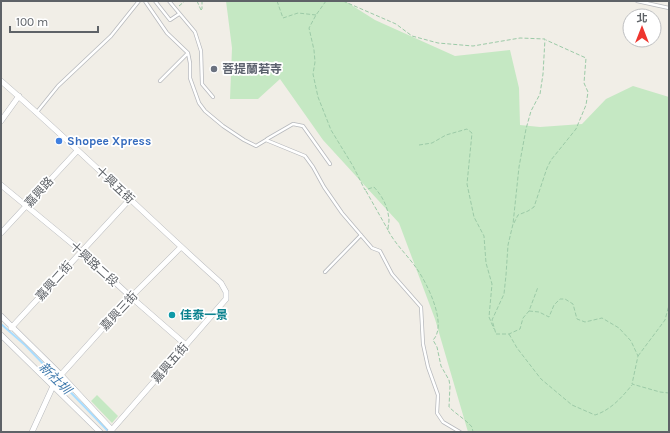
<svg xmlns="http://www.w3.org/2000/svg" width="670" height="433" font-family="Karla,'Noto Sans TC',sans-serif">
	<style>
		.green { fill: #c5e8c3 }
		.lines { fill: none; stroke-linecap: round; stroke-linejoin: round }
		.stream { stroke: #a8ddff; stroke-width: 2 }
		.service-casing { stroke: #b7b9bd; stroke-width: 4 }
		.minor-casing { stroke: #b7b9bd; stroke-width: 6 }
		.path { stroke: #9ccaa7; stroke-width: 1; stroke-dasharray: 4 2; stroke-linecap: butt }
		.service { stroke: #fff; stroke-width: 2.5 }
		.minor { stroke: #fff; stroke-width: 5 }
		.worship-dot { fill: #6b7280; stroke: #fff; stroke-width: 1.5 }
		.shop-dot { fill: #3f7fe0; stroke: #fff; stroke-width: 1.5 }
		.culture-dot { fill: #0f9aa8; stroke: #fff; stroke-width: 1.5 }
		.labels { text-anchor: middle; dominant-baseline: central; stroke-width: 3.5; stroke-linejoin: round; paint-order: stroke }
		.worship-label { font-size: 12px; font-weight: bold; fill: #5b616d; stroke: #fff; text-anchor: start }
		.shop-label { font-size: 12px; font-weight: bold; fill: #366cbe; stroke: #fff; text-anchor: start }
		.street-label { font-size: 12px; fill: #5e6267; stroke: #fff }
		.culture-label { font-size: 12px; font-weight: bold; fill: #0d838f; stroke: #fff; text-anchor: start }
		.water-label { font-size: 13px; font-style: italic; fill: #3e79ac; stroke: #fff }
	</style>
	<rect width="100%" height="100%" fill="#f1eee7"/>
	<path class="green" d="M226 1H345L375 20 455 56 510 50 519 88 520 125 540 127 582 124 606 99 633 86 669 97V432H468L435 319 399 223 323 140 280 79 258 99H230L232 48Z
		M97 395 118 416 112 423 91 401Z"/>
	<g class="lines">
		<path class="stream" d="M1 324 25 345 109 432"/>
		<g class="service-casing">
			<path id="service" d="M145 1 167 33 188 53 190 63V78L199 103 205 111 223 126 244 140 256 146 266 140 305 156 313 167 324 187 342 213 372 248 380 251 392 274 421 307 423 344 428 367 438 395 437 413 443 422 460 432
				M155 1 170 20 179 14
				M169 1 195 32 201 51 202 84 213 97
				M637 1 669 8
				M160 81 188 53
				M37 112 58 86 111 36 139 1
				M267 139 293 124 303 126 330 164
				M325 272 361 235"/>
		</g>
		<g class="minor-casing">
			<path id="minor" d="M1 81C76 146 147 217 221 283L226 292V299L110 432
				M1 121 19 96
				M1 185 81 251 131 297 186 345
				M1 233 77 151
				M1 316 61 375 112 430
				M11 328 130 199
				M1 335 100 432
				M59 377 131 297 181 247
				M32 432 54 384"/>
		</g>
		<path class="path" d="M197 1 201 10
			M277 1 283 18 298 13 316 15
			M326 1 316 15 309 28 314 50 315 62 313 74 318 97 331 130 353 166 365 190 374 187C383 197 388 207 389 220 389 224 387 229 389 232 396 245 409 257 417 269 427 283 448 325 433 340L437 347 441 366 449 380 450 386 449 407C456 414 465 419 472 427L473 432
			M343 1 396 24 412 36 438 43 473 46 520 38 545 39 543 74 540 94 531 111 526 129 519 167 513 224 508 245 506 275 504 294 492 320 496 334
			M179 6 185 1
			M201 10 202 9V1
			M419 145 432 143 446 135 467 129 472 133 467 184 474 217 484 236 486 263 492 284 489 317 494 329
			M366 191 388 230
			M514 223 518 215 528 211 534 207 547 168 551 160 576 129 586 105 588 92 584 83 586 58 546 40
			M529 311 539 312 549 317 554 305 560 299H565L573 304 577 319 585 322 602 318 619 328 631 341 638 356 632 384 660 392 669 393
			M496 334H509L520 329 523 318 529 311 538 287
			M509 334 517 348 541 379 572 405 595 415C611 410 622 397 632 385
			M638 356 665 320 669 305"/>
		<use href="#service" class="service"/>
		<use href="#minor" class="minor"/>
	</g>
	<circle class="worship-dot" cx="214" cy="69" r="4"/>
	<circle class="shop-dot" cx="59" cy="141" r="4"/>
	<circle class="culture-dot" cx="172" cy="315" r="4"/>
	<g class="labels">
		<g class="worship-label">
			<text x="222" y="69">菩提蘭若寺</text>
		</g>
		<g class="shop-label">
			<text x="67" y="141">Shopee Xpress</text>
		</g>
		<g class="street-label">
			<text transform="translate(115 185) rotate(43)">十興五街</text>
			<text transform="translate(39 192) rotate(-48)">嘉興路</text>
			<text transform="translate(94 264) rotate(42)">十興路二段</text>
			<text transform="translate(54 281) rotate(-48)">嘉興二街</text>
			<text transform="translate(119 311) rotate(-47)">嘉興三街</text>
			<text transform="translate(170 363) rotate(-49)">嘉興五街</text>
		</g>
		<g class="culture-label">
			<text x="180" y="315">佳泰一景</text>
		</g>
		<g class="water-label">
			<text transform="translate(55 378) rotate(45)">新社圳</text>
		</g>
	</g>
	<rect width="670" height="433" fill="none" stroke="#5e6267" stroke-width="4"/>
	<g transform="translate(642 28)"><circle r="19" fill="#ffffff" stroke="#bfc0c2"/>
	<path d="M0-3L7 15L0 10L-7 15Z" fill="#ee362f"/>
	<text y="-6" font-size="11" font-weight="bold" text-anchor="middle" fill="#5e6267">北</text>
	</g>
	<path d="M10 26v6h88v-6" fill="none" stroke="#5e6267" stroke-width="2"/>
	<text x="16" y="26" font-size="12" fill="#5e6267" stroke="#ffffff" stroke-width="3" paint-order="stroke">100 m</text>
</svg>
